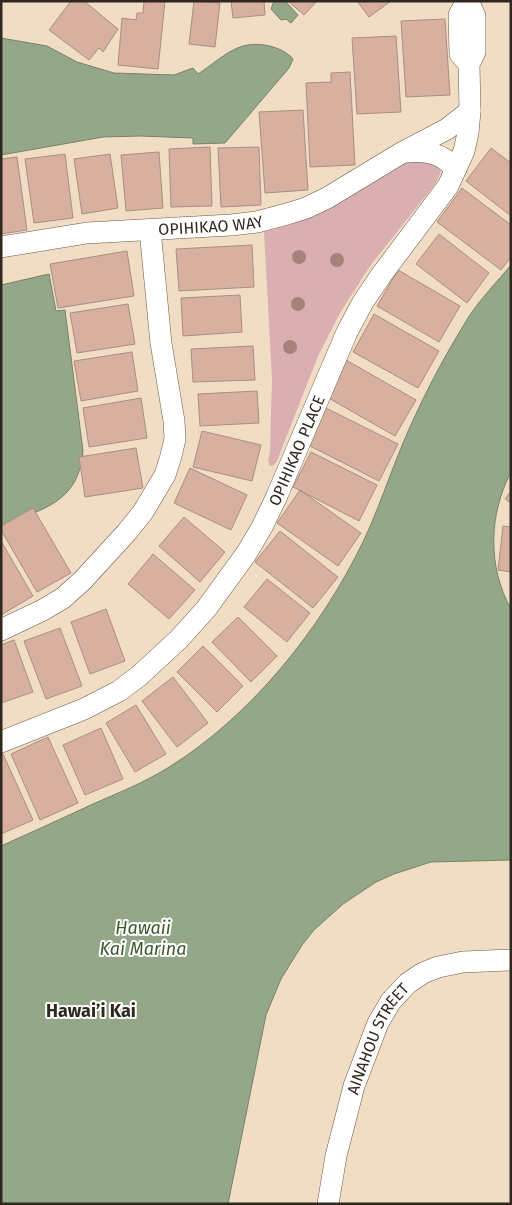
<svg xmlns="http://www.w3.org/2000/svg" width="512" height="1205" font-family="'Fira Sans',sans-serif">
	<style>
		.green { fill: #daafb2 }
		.water { fill: #94a889; stroke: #768269 }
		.building { fill: #d7b0a0; stroke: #ab8e82 }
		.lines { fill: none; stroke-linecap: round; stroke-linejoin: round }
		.minor-casing { stroke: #675741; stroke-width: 22 }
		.minor { stroke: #fff; stroke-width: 21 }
		.tree { fill: #a9817a }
		.labels { text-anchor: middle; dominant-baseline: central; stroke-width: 4; stroke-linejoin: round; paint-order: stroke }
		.street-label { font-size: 16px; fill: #2f281e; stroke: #fff }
		.water-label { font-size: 18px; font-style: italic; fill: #3c592a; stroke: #fff }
		.neighbourhood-label { font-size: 18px; font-weight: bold; fill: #2f281e; stroke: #fff }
	</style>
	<rect width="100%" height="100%" fill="#f0ddc4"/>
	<path class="green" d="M410 159 439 165 441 171 436 183 370 266 340 313 318 356 277 461 274 465 270 466 268 461 270 452 272 378 264 232 290 225 329 208Z"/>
	<path class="water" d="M274 1H285L298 15 291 23 286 19 281 20 271 9Z
		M1 38 47 46 77 62 114 73 174 75 193 68 198 74C224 57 239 37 273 47 280 49 288 53 293 59L289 68 225 143 193 144V138L140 136 103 137 1 155Z
		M511 265V472C489 514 487 566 511 609V860L431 862 394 874 376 882 343 904 314 930 302 945 281 979 266 1015 228 1204H1V846C32 832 63 818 93 804 118 793 143 783 166 769 251 717 321 629 364 540 383 499 396 455 416 414 431 381 449 349 468 318 480 299 497 282 511 265Z
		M49 274 56 311 65 310 83 451C79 503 42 509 1 526V285Z"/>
	<path class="building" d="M71 1H84L118 29 103 52 99 48 89 60 49 30Z
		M144 1H165L158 69 118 65 122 18 136 20 137 13H143Z
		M194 1 220 3 215 47 189 44Z
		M231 1H264L265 15 233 18Z
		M288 1H317L304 15Z
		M357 1H391L369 17Z
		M445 19 450 95 406 97 401 21Z
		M396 36 401 112 357 114 352 38Z
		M350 72 355 165 310 167 306 83 331 82V73Z
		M303 110 308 190 265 193 259 112Z
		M210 147 212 206 171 207 169 149Z
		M259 147 261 205 221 207 218 148Z
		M491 148 511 163V216L466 181Z
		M159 152 163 208 126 211 121 155Z
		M65 154 73 218 34 223 25 159Z
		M110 154 118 208 82 214 74 159Z
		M17 157 27 230 1 234V159Z
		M462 188 511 225V257L501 270 437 222Z
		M439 234 489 273 467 303 416 264Z
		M252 245 254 287 179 291 176 249Z
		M127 251 134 296 58 308 50 264Z
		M398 270 460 306 439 342 377 306Z
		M240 295 242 332 183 336 181 298Z
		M128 304 135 344 77 353 70 313Z
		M374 314 439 351 418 388 353 352Z
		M253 346 255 380 193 382 191 349Z
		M132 352 138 391 81 401 74 361Z
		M346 360 416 400 395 436 325 396Z
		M257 391 259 423 200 426 198 394Z
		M141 398 147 438 89 447 83 408Z
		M326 408 398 444 379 481 308 445Z
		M202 431 261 445 252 481 193 467Z
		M136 448 143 488 85 497 79 457Z
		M311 452 377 485 359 521 293 487Z
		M190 468 247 495 231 530 174 503Z
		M300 490 361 533 338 566 277 523Z
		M511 491V503L505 499Z
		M33 508 71 573 37 592 1 530V526Z
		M184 517 225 552 200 582 159 546Z
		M503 526 511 527V572L498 570Z
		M280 531 338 577 313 608 255 562Z
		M1 541 33 596 1 615Z
		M153 554 195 590 169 619 128 584Z
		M267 579 310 613 287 642 244 607Z
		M106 609 125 661 90 674 71 622Z
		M238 617 277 656 251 682 212 642Z
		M60 628 82 686 46 699 24 641Z
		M14 640 33 692 1 703V645Z
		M203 646 243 686 217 712 177 672Z
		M173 677 208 723 177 747 142 701Z
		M136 705 166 754 135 772 106 723Z
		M101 728 123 779 85 795 63 745Z
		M48 737 78 803 40 820 11 754Z
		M3 754 33 820 1 834V755Z"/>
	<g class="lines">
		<g class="minor-casing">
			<g id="minor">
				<path d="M467 1 459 15 460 54 469 64"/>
				<path d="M406 152C427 150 441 153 456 169"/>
				<path id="s1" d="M1 247 87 233 231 225 257 222 287 214 306 208 327 198 403 152 447 129 470 111"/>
				<path d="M1 630 43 610 63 598 82 581 127 532 143 512 165 475 171 456 175 439 174 421 161 343 150 230"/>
				<path id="s2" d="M1 742 84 709 119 691 139 676 179 639 206 609 246 554 262 527 276 498 347 332 363 302 382 274 448 186 464 151 468 133 470 111 469 64 475 52V16L468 1"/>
				<path id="s3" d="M328 1204 336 1156 354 1086 378 1023 391 1001 408 983 423 973 438 967 463 962 511 960"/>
			</g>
		</g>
		<use href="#minor" class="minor"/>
	</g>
	<g class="tree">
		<circle cx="299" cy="257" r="7"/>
		<circle cx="337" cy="260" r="7"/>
		<circle cx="298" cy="304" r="7"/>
		<circle cx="290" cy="347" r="7"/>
	</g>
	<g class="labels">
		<g class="street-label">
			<text stroke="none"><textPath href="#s1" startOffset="211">OPIHIKAO WAY</textPath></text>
			<text stroke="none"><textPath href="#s2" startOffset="432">OPIHIKAO PLACE</textPath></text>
			<text stroke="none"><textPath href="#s3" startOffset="174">AINAHOU STREET</textPath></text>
		</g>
		<g class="water-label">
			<text x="143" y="928">Hawaii<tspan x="143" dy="21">Kai Marina</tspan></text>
		</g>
		<g class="neighbourhood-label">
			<text x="91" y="1011">Hawai’i Kai</text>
		</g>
	</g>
	<rect width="512" height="1205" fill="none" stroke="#2f281e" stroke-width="5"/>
</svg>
